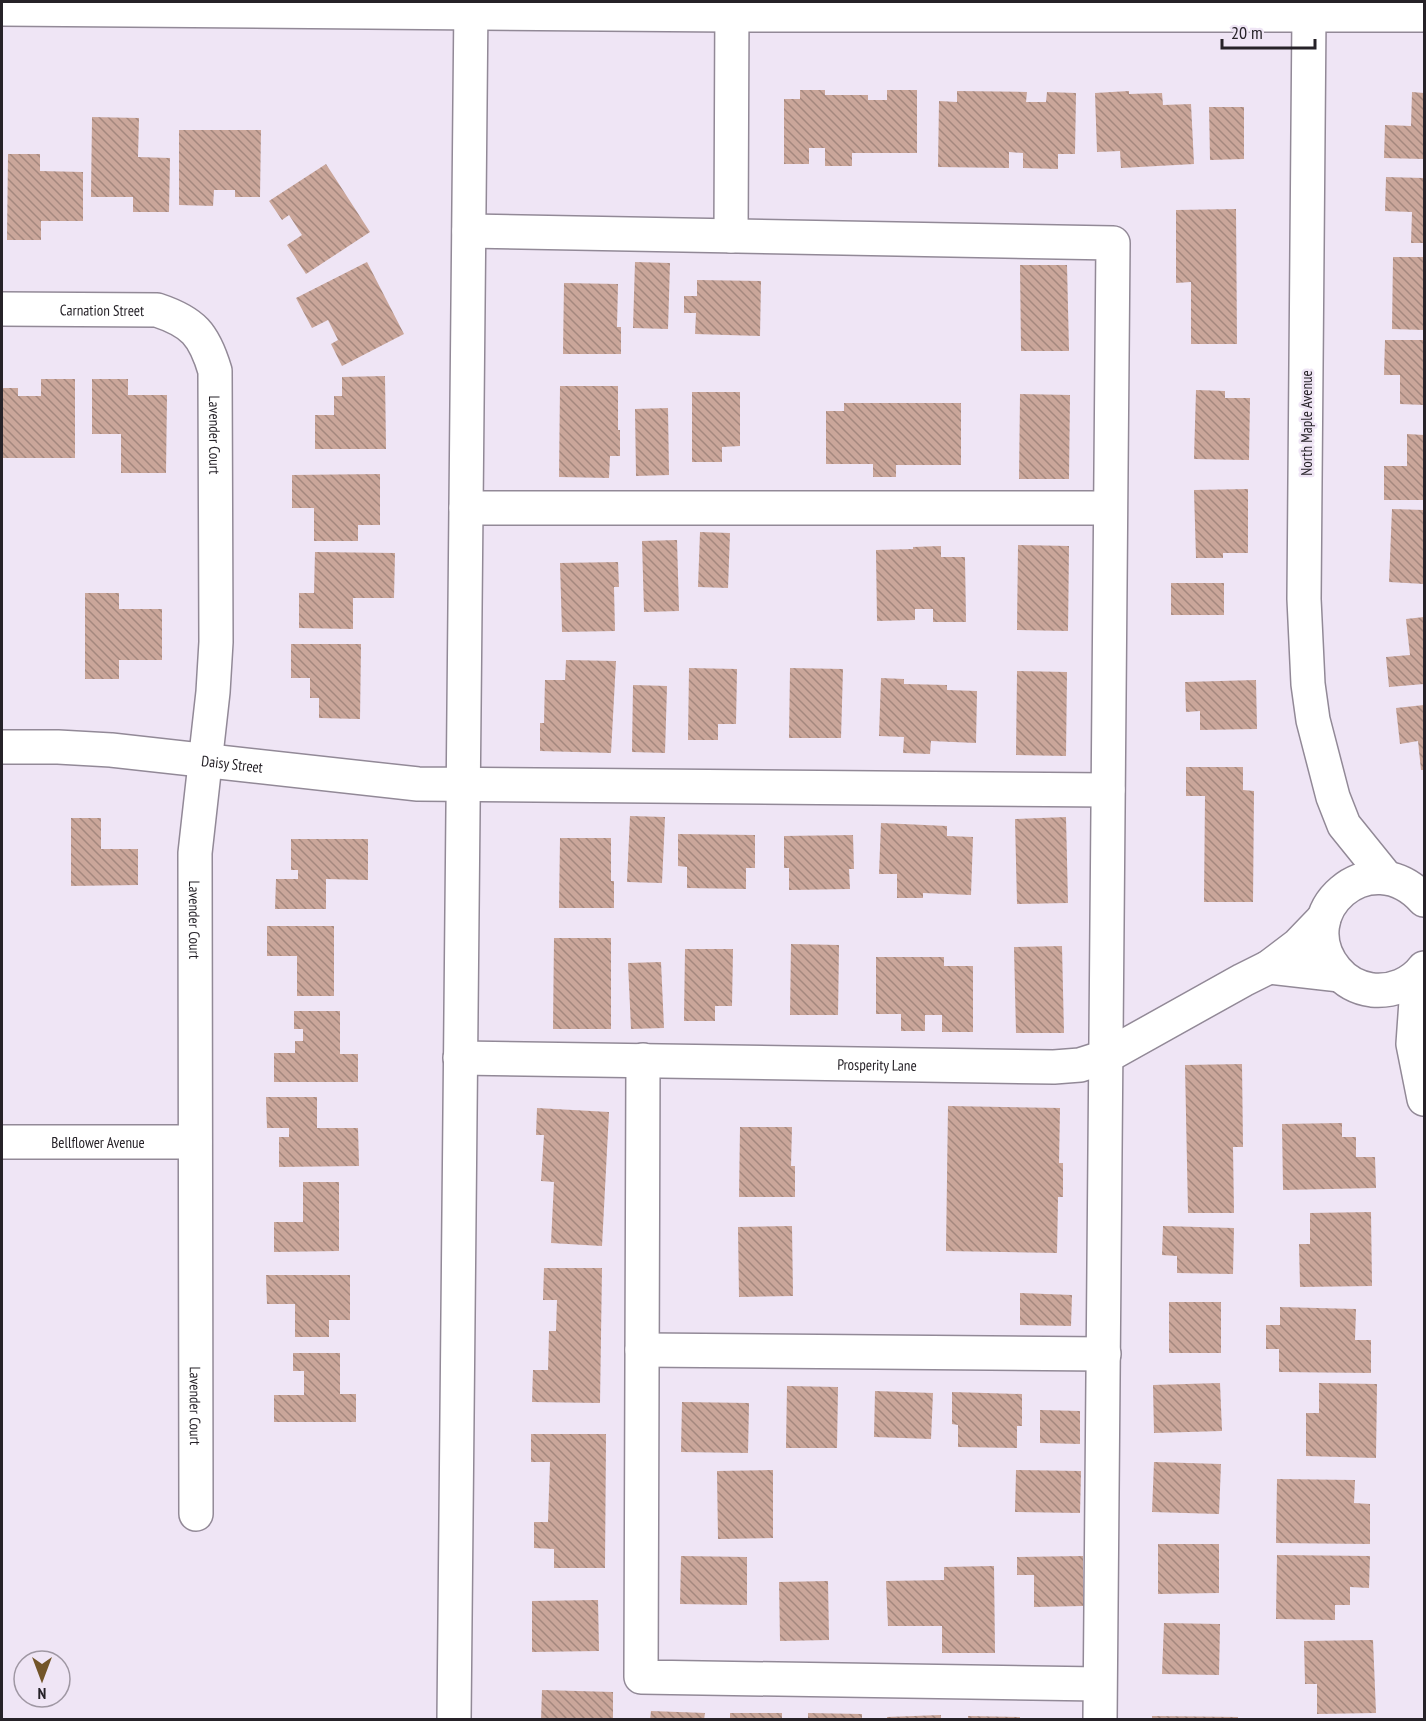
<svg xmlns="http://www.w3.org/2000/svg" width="1426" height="1721" font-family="'PT Sans Narrow',sans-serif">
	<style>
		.building { fill: url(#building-back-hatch) }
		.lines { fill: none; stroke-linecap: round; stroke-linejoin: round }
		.minor-casing { stroke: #928997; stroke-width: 36 }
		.minor { stroke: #fff; stroke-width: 33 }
		.labels { text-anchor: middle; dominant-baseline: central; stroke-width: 5; stroke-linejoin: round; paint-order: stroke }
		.street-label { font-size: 15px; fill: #262228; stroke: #efe5f5 }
	</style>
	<defs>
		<pattern id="building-back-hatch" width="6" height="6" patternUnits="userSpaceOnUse" patternTransform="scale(1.5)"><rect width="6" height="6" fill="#caa69a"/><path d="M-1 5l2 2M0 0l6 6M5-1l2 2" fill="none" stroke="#a4877e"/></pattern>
	</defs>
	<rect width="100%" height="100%" fill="#efe5f5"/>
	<path class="building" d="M800 90H825V95H868V100H887V90H917V153H852V166H825V148H809V164H784V99H800Z
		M957 91 1027 92 1026 102H1046L1047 92 1076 93 1075 154H1058V169L1023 168V153L1009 152V168L938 167 939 101 957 102Z
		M1129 91V94L1162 93 1163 105 1191 104 1194 164 1121 168 1120 151 1097 152 1095 93Z
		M1412 92 1424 93V159L1384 158 1385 125 1411 126Z
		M1209 107H1244V159L1210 160Z
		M92 117 139 118 138 157 170 158 169 212H133V197H91Z
		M179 130H261L260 197H235V190H214L213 206 179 205Z
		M8 154H40V171L83 172V221H41V240H7Z
		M326 164 370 232 306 274 287 245 302 235 289 215 282 220 269 201Z
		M1386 177 1424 178V243H1411L1412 212 1385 211Z
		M1236 209 1237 344H1191V282L1176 283V210Z
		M1393 257H1424V330L1392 329Z
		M367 262 404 334 342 366 331 344 338 340 328 320 312 328 296 298Z
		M635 262 670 263 668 329 633 328Z
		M1020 265H1067L1069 351H1021Z
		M697 280 761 281 760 336 695 334 696 313H684V296H697Z
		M564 283 618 284 617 327H621V354H563Z
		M1385 340H1424V405L1400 404V375H1384Z
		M385 376 386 449H315V415H334V396H342V377Z
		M41 379H75V458H2V388H18V396H41Z
		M92 379H128V395H167L166 473H121V434H92Z
		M560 386H618V430H620V456H610L609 478 559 477Z
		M1196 390 1225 391V398H1250L1249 460 1194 459Z
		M692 392H740V446L722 447V462H692Z
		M1020 394 1070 395 1069 479H1019Z
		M844 403H961V465H896V477H873V464H826V411H844Z
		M668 408 669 475 636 476 635 409Z
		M1407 434 1424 435V500H1384V466H1407Z
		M380 474V525H358V541H314V508H292V475Z
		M1248 489V553H1223V558H1196L1194 490Z
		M1392 509 1424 510V584L1389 582Z
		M700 532 730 533 728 588 698 587Z
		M677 540 679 611 644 612 642 541Z
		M1018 545 1069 546 1068 631 1017 630Z
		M941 546V557H965L966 622H933V609H915V620L877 621 876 550 913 549V547Z
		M315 552 395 553 394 598H353V629L299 628V593H314Z
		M618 562 619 587H614L615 631 562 632 560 563Z
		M1171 583H1224V615H1171Z
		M85 593H119V609H162V660H119V679H85Z
		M1424 617V684L1389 687 1386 657 1410 655 1406 619Z
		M291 644H361L360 719 319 718V698H310V678H291Z
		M566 660 616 661 611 753 540 751V723H544L545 680H565Z
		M689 668 737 669 736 724H718V740H688Z
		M790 668 843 669 841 738H789Z
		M1017 671 1067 672 1066 756 1016 755Z
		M881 678 904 679V684L947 685V690L977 691 976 743 931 741 930 754 903 753 904 737 879 736Z
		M1256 680 1257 729 1200 730V711L1186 712 1185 682Z
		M633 685 667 686 665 753 632 752Z
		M1424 705V770H1421L1418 741 1400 744 1396 708Z
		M1186 767H1243V790L1254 791 1253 902H1204L1205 796H1186Z
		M630 816 665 817 662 883 627 882Z
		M1066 817 1068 903 1017 904 1015 819Z
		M71 818H101V849H138V885L71 886Z
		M881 823 947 826V836L973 837 971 895 923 893V898H897V874H879Z
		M678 834 755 835V868H746V889L687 888V867L678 866Z
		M853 835 854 869H849L850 889 789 890V868H784V836Z
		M560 838H611V881H614V908H559Z
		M291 839H368V880L326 879V909H275L276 879H298V870H291Z
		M267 926H334V996H297V956H267Z
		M554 938H611V1029H553Z
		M791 944 839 945 838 1015H790Z
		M1062 946 1064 1033H1016L1014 947Z
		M685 949H733L732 1006H715V1021H684Z
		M876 957H944V966H973V1032H942V1015H925V1031H901V1014H876Z
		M661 962 664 1028 631 1029 628 963Z
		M294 1011H340V1054H358V1082H274V1053H295V1041H303V1029H294Z
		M1242 1064 1243 1147H1233L1234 1213H1188L1185 1065Z
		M266 1097H317V1128H358L359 1166 279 1167V1137H289V1128H267Z
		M948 1106 1060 1108 1059 1163H1063V1197H1058L1057 1253 946 1251Z
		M537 1108 609 1112 602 1246 551 1243 554 1182 541 1181 544 1135H536Z
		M1342 1123V1137H1356V1157H1375L1376 1188 1283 1190 1282 1124Z
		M740 1127H792L791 1166H795V1197H739Z
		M303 1182H339V1251L274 1252V1222H303Z
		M1371 1212 1372 1286 1300 1287 1299 1244H1310V1213Z
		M792 1226 793 1296 739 1297 738 1227Z
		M1163 1226 1234 1228 1233 1274 1177 1273V1256L1162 1255Z
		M544 1268H602L600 1403 532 1402 533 1370H548L549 1331H556L557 1300H543Z
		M266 1275H350V1320H329V1337H295V1304H267Z
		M1020 1293 1072 1295 1071 1326 1020 1325Z
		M1169 1302H1221V1353H1169Z
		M1280 1307 1356 1309 1355 1340H1371V1373L1279 1372V1349H1266V1325H1280Z
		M293 1353H340V1394H356V1422H274V1395H304V1371H293Z
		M1220 1383 1222 1431 1154 1433 1153 1385Z
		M1319 1383 1377 1384 1376 1458 1306 1456V1413H1319Z
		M787 1386 838 1387 837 1448H786Z
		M875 1391 933 1393 931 1439 874 1437Z
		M952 1392 1022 1394V1426H1017V1448L958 1447V1425L952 1424Z
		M682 1402 749 1403 748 1453 681 1452Z
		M1040 1410 1080 1411V1444L1040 1443Z
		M531 1434H606L605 1568H554V1549L534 1548V1522H548L550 1462H531Z
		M1154 1462 1221 1464 1219 1514 1152 1512Z
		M773 1470V1538L718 1539 717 1471Z
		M1016 1470 1081 1471 1080 1513 1015 1512Z
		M1277 1479 1355 1480 1354 1503 1370 1504V1544L1276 1543Z
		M1158 1544H1219V1593L1158 1594Z
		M1277 1555 1370 1556 1369 1588 1350 1587V1605H1335V1620L1276 1619Z
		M681 1556 747 1557V1605L680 1604Z
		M1083 1556V1606L1034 1607V1575H1017V1557Z
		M994 1566 995 1653H942V1626H888L886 1581 944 1580V1567Z
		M828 1581 829 1640 780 1641 779 1582Z
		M598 1600 599 1651 532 1652V1601Z
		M1164 1623 1220 1624 1219 1675 1162 1674Z
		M1373 1640 1376 1713 1317 1714V1684H1305L1304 1641Z
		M542 1690 613 1692V1720H541Z
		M651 1711 705 1713 704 1720H650Z
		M730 1713H782V1720H730Z
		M808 1713 862 1714V1720H808Z
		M941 1715V1720H887V1717Z
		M968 1716 1020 1717V1720H968Z
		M1152 1716 1238 1717V1720H1152Z"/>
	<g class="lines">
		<g class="minor-casing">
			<g id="minor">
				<path d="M2 9 731 15H1424"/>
				<path d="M1309 15 1304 599 1308 684 1313 720 1333 797 1344 825 1386 877"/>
				<path d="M469 231 1113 243 1100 1720"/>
				<path d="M731 236 732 2"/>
				<path id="s1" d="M2 309 157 310C193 322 204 334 215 371L216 642 213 692 195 853 196 1514"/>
				<path d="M466 508H1110"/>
				<path id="s2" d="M2 747H58L111 750 418 784 1108 790"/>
				<path d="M1424 900C1370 840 1289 913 1336 970 1345 981 1358 988 1372 990 1392 992 1412 984 1424 968"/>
				<path d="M1269 967 1340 975"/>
				<path d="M1422 971 1416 1001 1413 1044 1424 1099"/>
				<path id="s3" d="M460 1058 1054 1067 1080 1065 1105 1057 1243 980 1269 967 1298 945 1324 918"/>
				<path d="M643 1060 641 1677 1099 1684"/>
				<path id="s4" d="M2 1142H195"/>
				<path d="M642 1350 1104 1354"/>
				<path d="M454 1720 471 2"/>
			</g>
		</g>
		<use href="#minor" class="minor"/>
	</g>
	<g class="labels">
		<g class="street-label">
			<text stroke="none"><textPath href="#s1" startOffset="100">Carnation Street</textPath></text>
			<text transform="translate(1306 423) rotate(-90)">North Maple Avenue</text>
			<text stroke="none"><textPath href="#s1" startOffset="308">Lavender Court</textPath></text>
			<text stroke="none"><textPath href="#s2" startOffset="231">Daisy Street</textPath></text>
			<text stroke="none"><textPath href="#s1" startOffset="794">Lavender Court</textPath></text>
			<text stroke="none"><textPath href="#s3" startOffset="417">Prosperity Lane</textPath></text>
			<text stroke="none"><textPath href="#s4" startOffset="96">Bellflower Avenue</textPath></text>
			<text stroke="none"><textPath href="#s1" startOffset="1280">Lavender Court</textPath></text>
		</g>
	</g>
	<rect width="1426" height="1721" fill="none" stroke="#262228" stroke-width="6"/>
	<g transform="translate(42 1679) rotate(180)"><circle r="28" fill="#efe5f5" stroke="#9f97a3" stroke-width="1.5"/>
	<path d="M0-4.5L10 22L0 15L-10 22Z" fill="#735529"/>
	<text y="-9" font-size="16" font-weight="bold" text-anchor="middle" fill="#262228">N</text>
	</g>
	<path d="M1222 39v9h93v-9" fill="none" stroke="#262228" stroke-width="3"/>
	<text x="1231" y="39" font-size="18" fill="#262228" stroke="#efe5f5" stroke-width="4.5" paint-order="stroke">20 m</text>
</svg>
